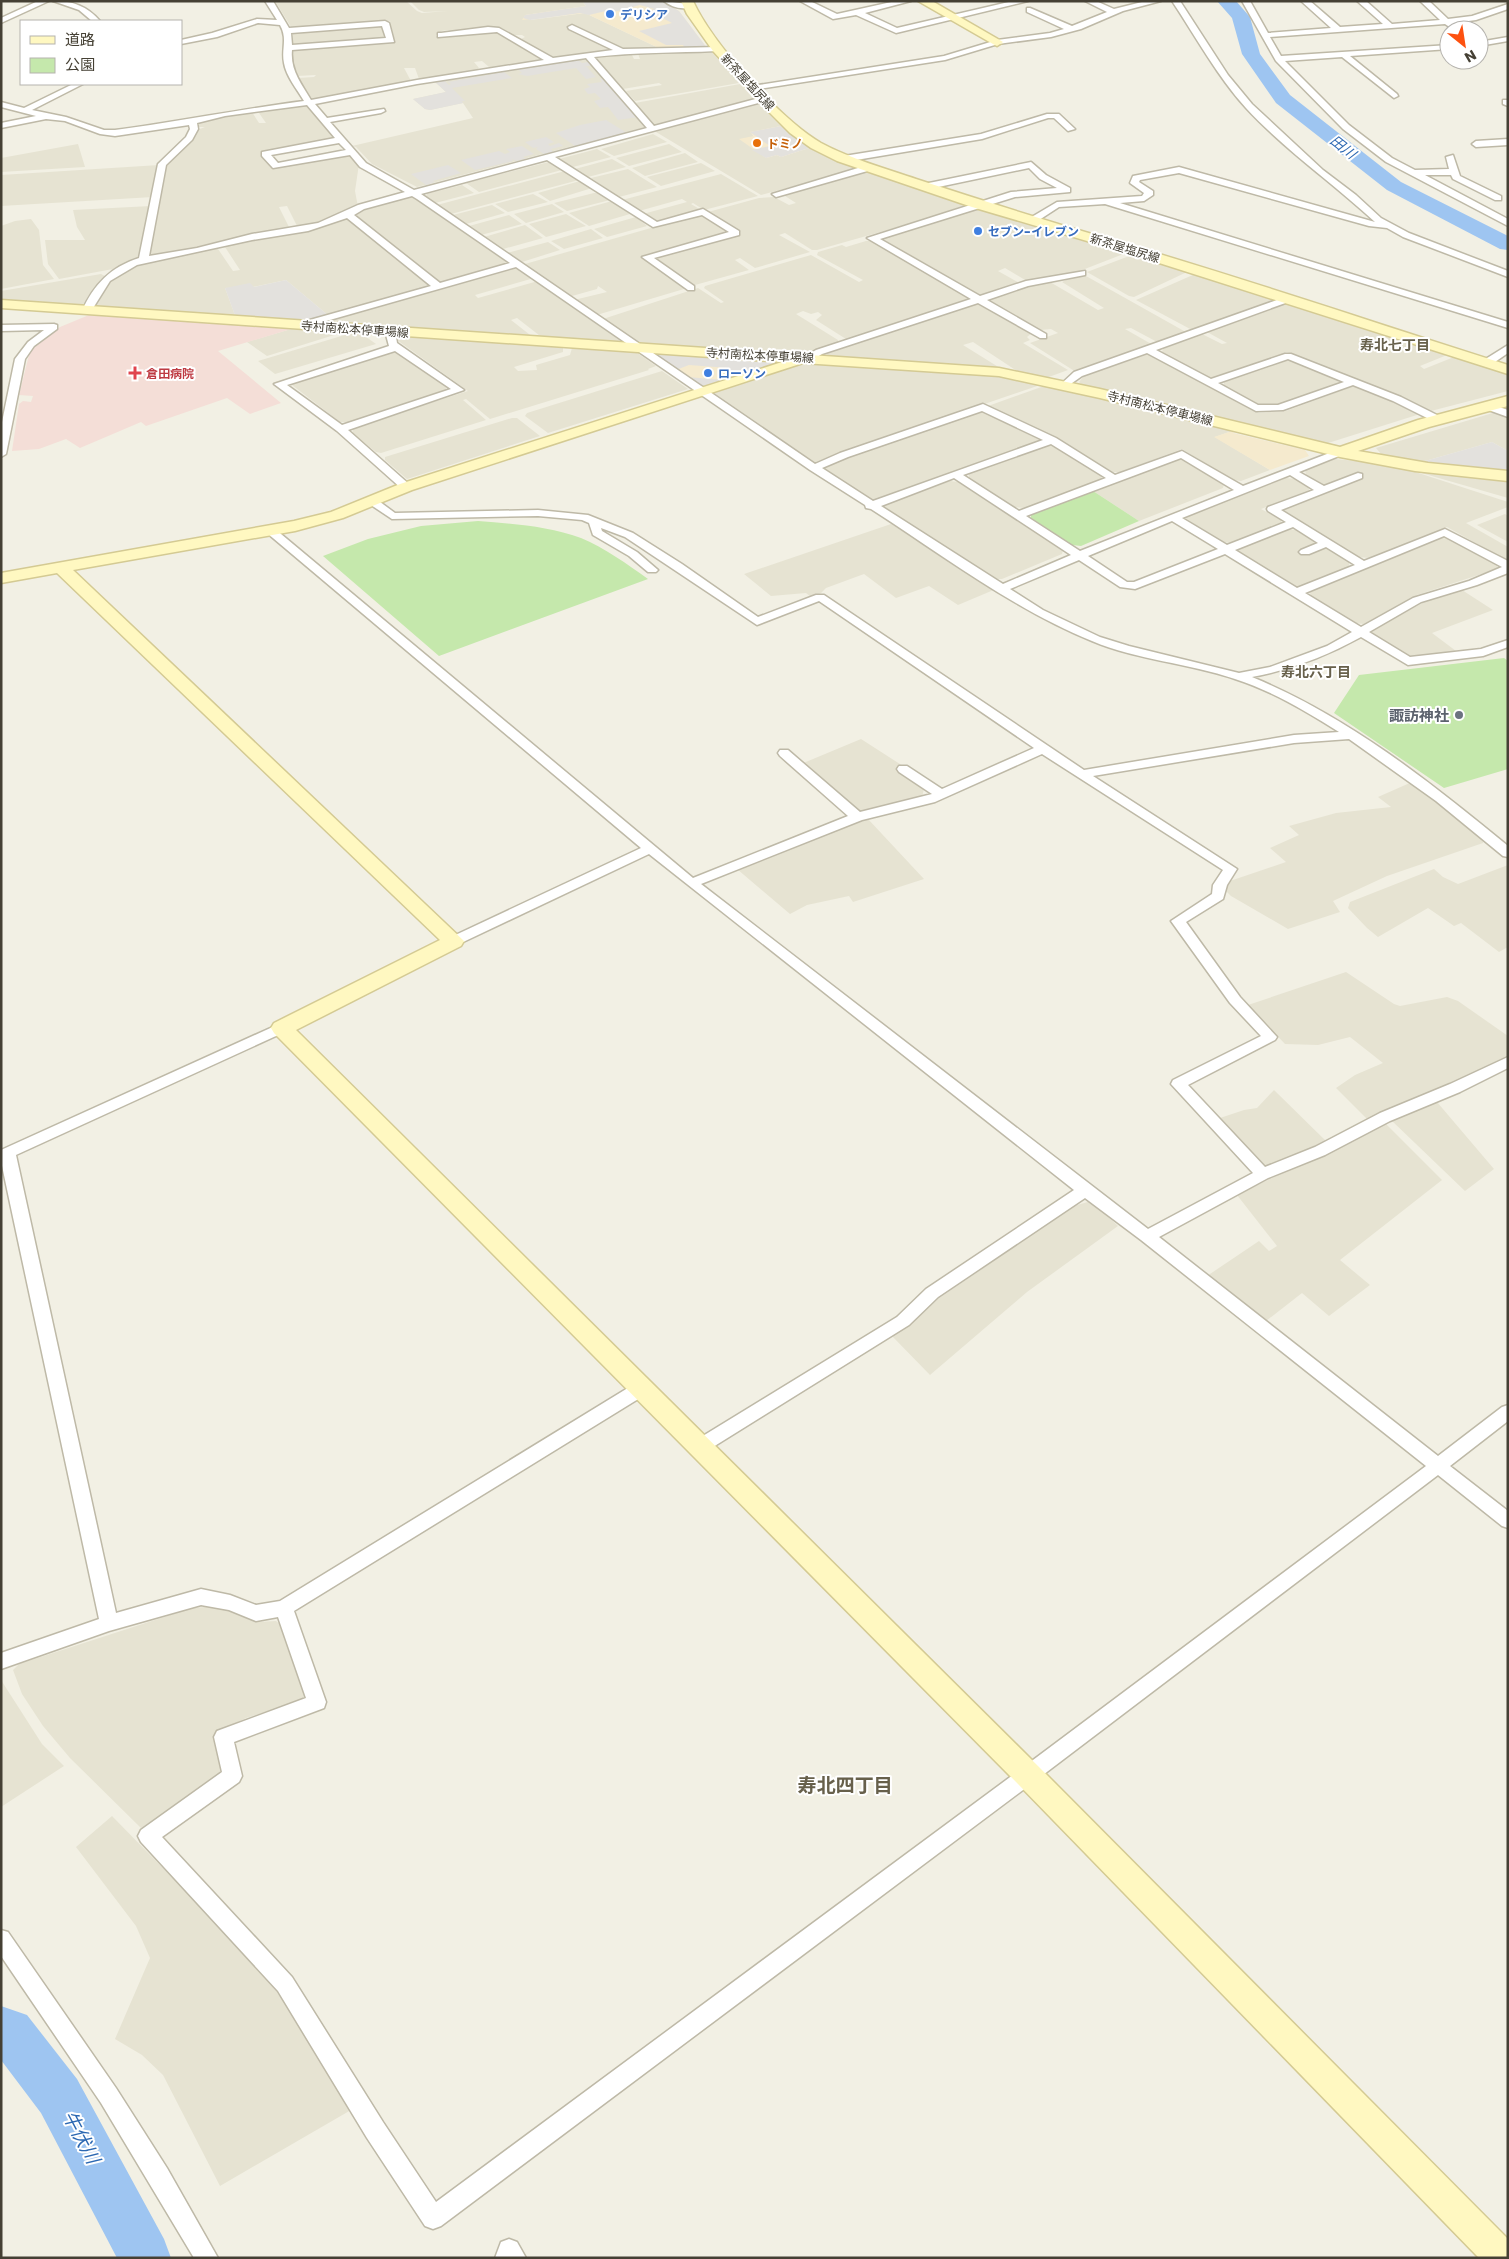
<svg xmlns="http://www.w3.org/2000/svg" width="1509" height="2259" font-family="Poppins,'Noto Sans JP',sans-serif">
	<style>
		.residential { fill: #e6e3d2 }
		.commercial { fill: #f5eace }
		.medical { fill: #f4ded7 }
		.green { fill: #c5e8ac }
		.parking { fill: #e3e1dd }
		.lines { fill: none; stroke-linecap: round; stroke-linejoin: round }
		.river { fill: #9ec5f1; fill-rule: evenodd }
		.street-casing { stroke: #beb9a7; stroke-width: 3 }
		.secondary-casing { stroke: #d4ca93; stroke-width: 3 }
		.street { fill: #fff; fill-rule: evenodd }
		.secondary { fill: #fff8c1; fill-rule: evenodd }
		.shop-dot { fill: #3f7fe0; stroke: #fff; stroke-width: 2 }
		.food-dot { fill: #e8710a; stroke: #fff; stroke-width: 2 }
		.health-dot { fill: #e0444e; stroke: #fff; stroke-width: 2 }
		.worship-dot { fill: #6b7280; stroke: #fff; stroke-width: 2 }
		.labels { text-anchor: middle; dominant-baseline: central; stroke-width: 4; stroke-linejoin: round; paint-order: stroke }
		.far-shop-label { font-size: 12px; font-weight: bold; fill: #366cbe; stroke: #fff; text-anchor: start }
		.far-street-label { font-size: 12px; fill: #454034; stroke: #fff }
		.far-food-label { font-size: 12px; font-weight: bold; fill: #c56008; stroke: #fff; text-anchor: start }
		.far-health-label { font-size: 12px; font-weight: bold; fill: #be3a42; stroke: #fff; text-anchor: start }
		.far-water-label { font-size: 14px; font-style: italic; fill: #2c68b2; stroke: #fff }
		.far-neighbourhood-label { font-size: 14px; font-weight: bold; fill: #67604b; stroke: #fff }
		.worship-label { font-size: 15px; font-weight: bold; fill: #5b616d; stroke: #fff; text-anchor: end }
		.near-neighbourhood-label { font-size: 19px; font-weight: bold; fill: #67604b; stroke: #fff }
		.near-water-label { font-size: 19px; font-style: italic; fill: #2c68b2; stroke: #fff }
	</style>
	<rect width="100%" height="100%" fill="#f2f0e4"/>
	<path class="residential" d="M275 1H406L417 11 422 13 448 11 424 12 419 10 410 1H582L586 6 525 15 530 20 585 13 665 51H629L574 26 567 28 613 50 552 58 521 39 525 37 522 35H513L502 28 489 27 454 32 448 30 441 31 442 33 436 35 438 38 495 31 542 60 495 68 489 67 482 61 474 62 479 68 475 71 425 80 419 79 415 68H404L411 81 409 83 313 100 298 78 314 77 316 75 297 76 292 61 293 50 395 41 390 21 291 27Z
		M383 25 387 38 384 39 293 45V32Z
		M710 50 739 83 635 101 626 91 662 85 659 83 623 89 594 57 629 54 632 55 634 59H640L638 54Z
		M581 58 586 59 645 127 417 187 372 164 356 147 352 146 473 118 463 103 430 110 425 109 413 99 446 92 434 81Z
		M740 84 755 100 658 126H654L635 103Z
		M756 103 760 105 781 126 751 132 766 158 777 155 781 157 809 148 857 169 761 195 656 132 658 130Z
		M307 104 337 138 261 153 273 168 349 153 359 164 355 191 358 207 328 222 298 228 287 206 279 207 290 229 244 236 189 251 150 257 164 166 197 130 205 127H197V122L200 120 252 112 259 123H266L259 113 260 111Z
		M653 134 667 142 614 156 601 149Z
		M78 144 85 167 1 172V158Z
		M669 144 682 152 629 166 616 158Z
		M597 149 611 157 573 167 559 159Z
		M685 153 698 162 645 176 632 168Z
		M612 159 626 167 588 177 575 169Z
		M549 162 562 170 479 192 466 183Z
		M701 163 715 171 661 186 647 177Z
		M159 165 153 197 1 206V175Z
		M628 169 657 187 619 197 591 178Z
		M565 171 579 180 451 214 437 205Z
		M866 172 965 205 919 221 817 250H812L785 233 779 235 810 252 755 268 740 258 735 260 749 270 695 285 654 259V257L741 233 708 212 759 198 774 197 789 205 796 203 785 196 786 194Z
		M721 174 758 196 704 210 693 203 691 204 701 210 659 223 643 214 687 202 682 199 639 211 622 200Z
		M580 181 592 188 550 201 538 193Z
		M462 185 474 193 435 203 426 196 427 194Z
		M594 193H599L610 200 567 211 554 203Z
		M533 194 548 202 508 212 495 204Z
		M412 196H415L513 264 441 284 353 215 367 207Z
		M612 201 630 214 589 226 569 213Z
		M552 204 564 212 526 223 514 214Z
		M492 205 505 213 466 224 453 215Z
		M151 206 143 256 113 269 59 279 48 264 45 240H85L77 227 73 210Z
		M976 208 1126 253 1072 274 1030 283 1005 268 998 271 1021 284 986 295H980L883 240 884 236Z
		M566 214 586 226 546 237 529 224Z
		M700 214 729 233 641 257 685 287 684 289 600 314H595L577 301 578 299 607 292 598 286 597 289 572 296 568 295 525 264Z
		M509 215 522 224 481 235 469 226Z
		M636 217 647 226 607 237 594 229Z
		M31 219 39 230 43 265 54 279 1 289V226L15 221Z
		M345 219H349L433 287 329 316 286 280 253 287 225 288 236 318 90 309 103 287 123 270 140 262 190 254 213 247 218 249 233 271 240 270 225 247 227 244 306 232Z
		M525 225 543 238 503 249 484 237Z
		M591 229 603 238 564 249 551 241Z
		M866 241H871L971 298V301L852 339H846L816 320 822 315 818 312 811 314 803 311 796 314 838 340 839 343 802 355 639 344 603 319 698 288 721 303 724 302 704 288 705 286 811 255 859 282 863 280 817 255 818 252 842 245 846 247Z
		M548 242 560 250 522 262 507 253Z
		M1132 255 1187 272 1134 297 1129 296 1087 272Z
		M514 267 520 268 534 278 475 295 478 298 538 281 627 343 544 339 517 318 511 320 534 338 321 322Z
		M101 274 107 277 85 308 1 301V291Z
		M1195 274 1275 300 1197 330H1192L1136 300Z
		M1086 276 1184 331 1186 334 1159 343 1131 328 1125 329 1153 345 1076 372 1030 343 1058 333 1051 329 1041 330 990 301 991 299 1018 291 1016 289 1050 282 1098 310 1104 308 1062 282 1072 277Z
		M1283 303 1447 355 1420 366 1424 369 1454 357 1508 375V391L1431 411 1287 352 1215 378 1207 377 1162 352 1163 349 1202 334 1222 344 1227 343 1207 332Z
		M975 304 983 305 1032 333 1027 337 1030 340 1023 343 1068 370 1046 378 1017 371 973 342 963 345 1000 368 829 356 825 353Z
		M291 329 347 331 267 356 247 342Z
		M348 334H362L376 344 275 374 258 361Z
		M403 336 563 347V352L514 367 518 371 537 370 536 365 570 355 572 348 575 347 633 350 656 366 648 369 649 370 490 419 466 399 463 400 486 420 381 453 376 452 352 433 354 427 468 391 397 340Z
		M396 351 447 387 444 392 349 422H340L292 385 295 381 387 352Z
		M1146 355H1155L1259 413 1286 411 1351 387H1358L1420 414 1325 444 1083 386 1079 382 1084 376Z
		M1284 361H1293L1338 379 1339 383 1278 405 1262 406 1224 387V382Z
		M804 363 982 372 1043 384 836 455 819 463 813 462 711 393Z
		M662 371 688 389 548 433 525 416 527 413Z
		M1047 385 1235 430 1215 437 1270 470 1241 481 1233 480 1182 449 1120 472H1111L1056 438 988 406Z
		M978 412H987L1039 437V441L874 500 867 499 826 472 825 468 852 456Z
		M1496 412 1508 416V451L1492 442 1418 463 1378 456 1381 454 1376 448Z
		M512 418H517L540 436 407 479 385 460V457Z
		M1047 446H1053L1101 475 1102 479 1025 508 1014 507 969 478V473Z
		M1175 459 1184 460 1224 484 1223 488 1139 521 1093 491Z
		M1335 459 1356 461 1358 459 1400 467 1508 502V507L1466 523 1508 547V561L1447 527 1370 558 1357 557 1285 513V508L1334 490 1335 487 1364 476 1358 472 1324 485 1306 475 1305 470Z
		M1415 470 1508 480V498L1418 472Z
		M1286 478 1296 479 1308 485 1309 490 1261 509 1281 520V525L1232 543 1221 542 1184 517Z
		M950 481 959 482 1063 550 1062 554 1002 579H995L884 509V504Z
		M1505 514 1508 516V542L1477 525Z
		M891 524 996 589 958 605 929 586 896 598 864 574 826 588 821 593 811 597 806 593 771 596 744 574Z
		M1286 529 1297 530 1318 542 1300 551 1306 554 1328 548 1349 560V567L1300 587 1292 586 1238 553 1239 548Z
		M1442 538 1451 539 1498 565 1497 569 1417 595 1364 624 1354 623 1311 597 1310 592Z
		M1462 590 1493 610 1432 633 1456 651 1415 657 1405 655 1373 636 1372 630 1432 598Z
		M861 739 903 766 896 770 917 781 924 789 922 797 860 812 801 764Z
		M1412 782 1436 798 1484 839 1483 843 1387 876 1333 901 1340 912 1288 929 1231 896 1225 890 1230 881 1286 862 1270 848 1299 835 1289 826 1336 813 1391 807 1378 797Z
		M868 819 924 879 853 902 849 896 807 905 790 914 737 869Z
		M1508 865V947L1499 952 1461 923 1454 926 1428 908 1378 937 1367 928 1348 908 1350 902 1434 869 1443 877 1458 884Z
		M1346 972 1394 1004 1400 1006 1447 997 1458 1001 1508 1036V1056L1369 1121 1336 1088 1355 1075 1383 1063 1350 1037 1318 1045 1285 1044 1248 1005Z
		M1274 1090 1327 1142 1271 1167 1262 1165 1220 1118 1244 1110 1257 1108Z
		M1430 1102H1437L1494 1169 1465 1191 1391 1120Z
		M1385 1123 1442 1180 1340 1260 1370 1285 1329 1316 1302 1293 1266 1321 1207 1276 1259 1241 1269 1251 1277 1246 1237 1195Z
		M1091 1201 1118 1226 1027 1292 930 1375 892 1336 909 1326 938 1299 1074 1206Z
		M217 1606 257 1622 276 1621 281 1625 305 1695 303 1700 246 1718 214 1734 226 1773 141 1828 70 1758 43 1726 22 1694 13 1670 19 1664 192 1608Z
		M1 1680 42 1744 64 1766 1 1807Z
		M112 1816 242 1949 284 2001 351 2110 220 2186 163 2075 142 2055 115 2039 150 1958 136 1926 76 1847Z"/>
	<path class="commercial" d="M582 1H662L679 11 707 48 665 51 585 13 522 20 525 15 586 6Z
		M781 126 809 148 781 157 777 155 766 158 739 139 754 136 750 132Z
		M654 354 783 362 702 387Z
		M1235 430 1233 433 1305 450 1309 456 1270 470 1214 437Z"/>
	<path class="medical" d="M89 315 291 329 218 351 281 403 250 414 227 398 146 426 141 422 80 448 66 439 39 449 12 451 19 404 23 401 31 402 33 396 19 395 30 351 60 327Z"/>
	<path class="green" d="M1093 491 1139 521 1081 546 1072 545 1031 518V515Z
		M478 521C513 524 548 526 581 538 605 548 627 564 648 579L439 656 323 556 368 539 421 526Z
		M1504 658 1508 661V769L1444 788 1334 713 1359 675Z"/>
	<path class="parking" d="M582 1H662L679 11 707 48 686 50 683 45H666L639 31 672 23 649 11 654 9 640 5 614 12 610 10 589 15 580 13 530 20 523 18 525 15 586 6Z
		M578 60 582 63 589 62 592 65 584 67H587L596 77 586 79 576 68 527 76 518 74 522 73 518 69Z
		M504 72 512 78 452 88 465 101H462L463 103 430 110 425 109 413 99 446 92 434 81 444 80 449 85 451 84 448 82Z
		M603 78 638 117 618 120 608 107 600 108 594 101 601 99 595 93 588 94 584 89 590 87 587 84 602 82 600 79Z
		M606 120 627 133 575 146 556 133 580 125Z
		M781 126 809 148 781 157 777 155 766 158 752 150 770 146 750 132Z
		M546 137 554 142 548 144 550 146 559 143 563 146 551 149 553 152 544 154 536 149 538 147 533 148 525 142Z
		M522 146 534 154 523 157 526 159 516 161 512 159 513 161 475 170 461 160 499 151 505 154 510 152 506 149Z
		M448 165 461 173 433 181 435 182 426 185 411 174Z
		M286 280 329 316 305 322 236 318 225 288 250 283 254 287Z
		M654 352 779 359 783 362 702 387 687 377 725 380 729 368 689 365 676 370 654 354Z
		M1492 442 1508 451V468L1499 472 1418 463Z"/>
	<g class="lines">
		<path class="river" d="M1217 1H1236L1250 17 1260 54 1290 95 1401 182 1508 236V250L1500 249 1387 190 1276 103 1242 54 1232 18Z
			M1 2006 27 2015 77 2079 164 2239 171 2258H117L41 2113 1 2060Z"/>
		<g class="street-casing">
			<path id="street" d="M38 1H49L1 23V18Z
				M53 1C73 1 87 6 100 21H92L79 10Z
				M265 1H273L289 28 385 21 389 23 394 42 292 50C290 70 301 83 311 100L417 80 544 60 497 32 438 37V33H441L488 27 499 28 553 58 613 50 569 29 568 27 572 25 623 49 720 47 721 49 717 51C676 53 635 52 594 57L654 126 763 97 767 99 766 101 555 157 657 222 703 209 739 231V235L654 258 694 286V290H688L642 257 729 232 702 215 653 227 547 160 421 194 815 464 840 453 983 404 1056 438 1115 475 1182 451 1243 486 1340 449 1345 452 1344 454 1299 472 1324 486 1358 473 1362 474V478L1281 510 1364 561 1445 529 1508 561V573L1477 585 1421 602 1369 632 1410 657 1481 649 1508 640V647L1483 656 1408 665 1361 637C1327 656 1290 670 1252 677 1347 716 1429 781 1508 846V857L1503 856 1436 801 1349 739 1294 743 1093 776 1237 869 1227 885 1223 899 1186 922 1240 997 1277 1037 1275 1040 1188 1085 1265 1167 1315 1147 1380 1113 1450 1084 1508 1057V1068L1460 1092 1390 1121 1325 1155 1268 1178 1159 1237 1438 1456 1502 1407 1508 1405V1421L1450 1466 1508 1511V1528L1502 1526 1438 1475 1035 1781 441 2226 433 2229 425 2226 367 2138 278 1991 141 1842 138 1836 141 1830 222 1772 214 1737 217 1731 306 1698 278 1617 256 1621 229 1610 201 1605 109 1631 1 1669V1653L99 1619 1 1161V1150L277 1025H287L289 1028 287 1031 16 1155 116 1613 201 1589 230 1595 256 1605 280 1601 636 1383 642 1382 648 1383 650 1388 648 1393 294 1611 326 1702 324 1708 234 1742 242 1776 239 1782 162 1837 292 1977 383 2122 436 2202 1021 1769 1426 1466 1141 1240 1085 1198 938 1297 909 1325 705 1452 699 1454 693 1452 690 1447 693 1442 897 1317 926 1289 1074 1190 649 854 459 944H449L447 941 449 938 641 848 267 533 265 531 267 529H275L693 878 848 816 780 756 778 753 780 750H788L860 812 932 794 899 772 897 769 899 766H907L942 789 1034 748 819 601 757 625 625 537 601 528 602 531 637 552 658 570 656 572H648L629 556 593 535 589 523 582 520 538 516 392 519 368 503 367 501 368 499H376L395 513 538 510 588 515 633 533 682 564 758 617 816 595H824L1084 770 1294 735 1339 732C1306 711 1272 691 1235 679 1188 663 1137 660 1092 641 1015 610 941 554 871 509L866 508 865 505 810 470 516 267 305 327H299V323L431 286 347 218 308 231 252 240 137 265 110 281 90 313H84L82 311C94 284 111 267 139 258L158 164 186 137 190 129 189 125 115 136 100 134 65 121 46 119 1 128V123L36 116 1 107V102L24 108 73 84H83L32 110 66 117 104 130H115C178 122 240 109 304 101 297 89 286 76 284 63 281 49 288 39 280 25L258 23 217 37 181 44V40L212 33 257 19 277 20ZM382 26 386 38 292 45 291 33ZM586 58 647 128 414 190 366 163 330 122 381 113 385 111 384 109 327 118 315 104 417 84ZM307 105 335 138 262 152V156L273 168 350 155 360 167 405 192 358 205 318 223 252 234 197 248 149 256 166 165 192 140 198 129 197 123 225 116ZM339 143 346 150 278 163 271 155ZM412 196 417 199 510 263 440 283 354 215 364 209ZM982 411 1043 440 873 501 822 468 848 457ZM1051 444 1106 478 1019 511 963 475ZM1181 458 1234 490 1080 551 1026 516ZM1290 475 1314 490 1268 507 1267 509 1268 511 1286 522 1227 545 1182 518ZM954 478 1071 555 1003 584 881 506ZM1172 521 1218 549 1134 582H1127L1088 556ZM1293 527 1318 543 1301 550 1299 552 1301 554H1309L1326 547 1355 565 1297 588 1235 550ZM1444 536 1502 567 1469 581 1413 598 1361 627 1305 593ZM1225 554 1352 632 1327 646 1270 667 1239 673 1129 646 1100 637 1043 610 1010 589 1079 560 1120 587 1135 589ZM1042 754 1223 870 1213 885 1212 894 1171 921 1230 1003 1261 1036 1173 1080 1171 1084 1253 1173 1148 1229 701 884 862 820 935 802Z
				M664 1 688 4 692 6C684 11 671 7 664 1Z
				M800 1H810L837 14 896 1H911L865 13 897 28 1013 1H1028L896 33 856 15 833 19Z
				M1085 1H1096L1114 9 1146 1H1161L1123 11 1081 29 1051 37 998 44 945 60 752 90 748 88 752 86 944 56 997 40 1050 33 1064 29 1027 12V8H1030L1072 26 1107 12Z
				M1172 1H1180L1228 75 1252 104 1323 170 1356 195 1381 218 1409 233 1508 271V277L1403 237 1387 228 1369 226 1179 173 1140 180 1139 182 1153 191V195L1144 201 1120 203 1508 322V328L1105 204 1059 207 1036 222H1030V218L1057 202 1142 196 1144 193 1130 183 1133 176 1179 167 1375 222C1333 183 1285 150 1246 108 1217 76 1196 37 1172 1Z
				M1242 1H1250L1268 33 1331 28 1301 1H1310L1340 27 1383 24 1357 1H1366L1392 24 1440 20 1420 1H1429L1448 19 1472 16 1508 4V9L1476 20 1453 23 1455 26 1451 28 1445 24 1270 37 1281 56 1449 45V49L1350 56 1397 94 1398 96 1394 98 1342 57 1285 61 1349 125 1392 158 1415 170 1449 169 1446 157 1453 155 1460 176 1501 196V200H1495L1453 179 1451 175H1425L1508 219V226L1386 162 1343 129 1276 61Z
				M1508 37V41L1479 46V42Z
				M1503 100H1508V106L1503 104Z
				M1047 114H1059L1075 129 1068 131 1054 118H1048L982 139 844 162 840 159 844 156 981 134Z
				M1508 139V145L1476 147 1472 144 1476 141Z
				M1031 162 1046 175 1070 188V192L1015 197 880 239 980 296 1026 281 1085 271V275L1028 286 987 300 1046 334V338H1040L978 303 822 354 812 360H806V356L816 350 971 299 867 238 1011 192 1057 188 1040 179 1029 168 924 190 920 187 924 184Z
				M868 165 871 166V170L776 197 772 194Z
				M1288 296 1293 299 1291 301 1156 350 1211 379 1285 354H1291L1401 397 1441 417V421H1433L1393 401 1353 385 1283 410 1256 411 1147 353 1082 376 1065 388 1060 385 1074 372ZM1288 359 1344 382 1278 405H1258L1218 383Z
				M54 324 57 325V329L34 346 25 359 6 454 1 457V427L15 359 28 342 44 330 1 331V325Z
				M390 328 395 331 397 343 464 390 348 430 410 485 411 487 406 490 402 489 337 431 274 384 389 346 385 331ZM395 351 451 389 342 425 287 385Z
				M1508 345V353L1492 364H1484V360Z
				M1487 403 1508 410V417L1483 408 1482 406Z
				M1 1930 8 1932 116 2088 167 2168 218 2258H194L101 2103 1 1956Z
				M509 2239 517 2242 526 2258H495L501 2242Z"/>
		</g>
		<g class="secondary-casing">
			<path id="secondary" d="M681 1H693C712 43 781 120 821 143 851 159 884 168 916 179 980 200 1044 220 1109 239 1243 278 1375 323 1508 365V374L1131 254 972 207 837 161 811 148 790 133 759 102 713 51 687 14Z
				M918 1H932L1003 42 997 46 993 44Z
				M1 300 999 368 1100 389 1340 447 1418 420 1508 396V406L1429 427 1358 451 1428 463 1508 471V481L1415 471 1340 457 1100 398 999 376 803 363 412 490 343 518 295 531 73 570 464 941 461 946 296 1030 1038 1766 1508 2239V2258H1479L1018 1784 274 1033 271 1028 274 1023 440 940 57 573 1 583V573L294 521 331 512 400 484 782 362 1 308Z"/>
		</g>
		<use href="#street" class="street"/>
		<use href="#secondary" class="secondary"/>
	</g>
	<g class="shop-dot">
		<circle cx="610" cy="14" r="5"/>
		<circle cx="978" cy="231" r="5"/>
		<circle cx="708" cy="373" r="5"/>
	</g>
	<circle class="food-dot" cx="757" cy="143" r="5"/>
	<path class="health-dot" d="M132.5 365.5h5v5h5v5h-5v5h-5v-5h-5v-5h5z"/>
	<circle class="worship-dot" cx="1459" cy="715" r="5"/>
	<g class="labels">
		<g class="far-shop-label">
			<text x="620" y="14">デリシア</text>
			<text x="988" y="231">セブン-イレブン</text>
			<text x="718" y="373">ローソン</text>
		</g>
		<g class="far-street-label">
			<text transform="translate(748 82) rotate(47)">新茶屋塩尻線</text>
			<text transform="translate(1125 248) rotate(17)">新茶屋塩尻線</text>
			<text transform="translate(355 329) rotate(4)">寺村南松本停車場線</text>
			<text transform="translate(760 355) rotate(3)">寺村南松本停車場線</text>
			<text transform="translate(1160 408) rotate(14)">寺村南松本停車場線</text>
		</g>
		<g class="far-food-label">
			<text x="767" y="143">ドミノ</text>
		</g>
		<g class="far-health-label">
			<text x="146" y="373">倉田病院</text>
		</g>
		<g class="far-water-label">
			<text transform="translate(1343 147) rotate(38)">田川</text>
		</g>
		<g class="far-neighbourhood-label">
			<text x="1395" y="345">寿北七丁目</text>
			<text x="1316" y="672">寿北六丁目</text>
		</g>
		<g class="worship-label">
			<text x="1449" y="715">諏訪神社</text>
		</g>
		<g class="near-neighbourhood-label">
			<text x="845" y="1785">寿北四丁目</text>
		</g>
		<g class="near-water-label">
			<text transform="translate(81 2137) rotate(62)">牛伏川</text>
		</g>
	</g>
	<rect width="1509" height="2259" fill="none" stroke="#454034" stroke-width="5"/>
	<rect x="20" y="20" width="162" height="65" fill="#ffffff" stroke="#b5b3ae"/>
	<rect x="30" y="36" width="25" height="8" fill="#fff8c1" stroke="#b5b3ae"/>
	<text x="65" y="45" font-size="15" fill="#454034">道路</text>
	<rect x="30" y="58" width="25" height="15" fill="#c5e8ac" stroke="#b5b3ae"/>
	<text x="65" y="70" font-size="15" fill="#454034">公園</text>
	<g transform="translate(1464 45) rotate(150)"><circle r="24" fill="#ffffff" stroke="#b5b3ae"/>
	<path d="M0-4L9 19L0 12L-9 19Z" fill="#fd5110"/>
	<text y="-8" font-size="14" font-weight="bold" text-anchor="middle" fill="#454034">N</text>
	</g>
</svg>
